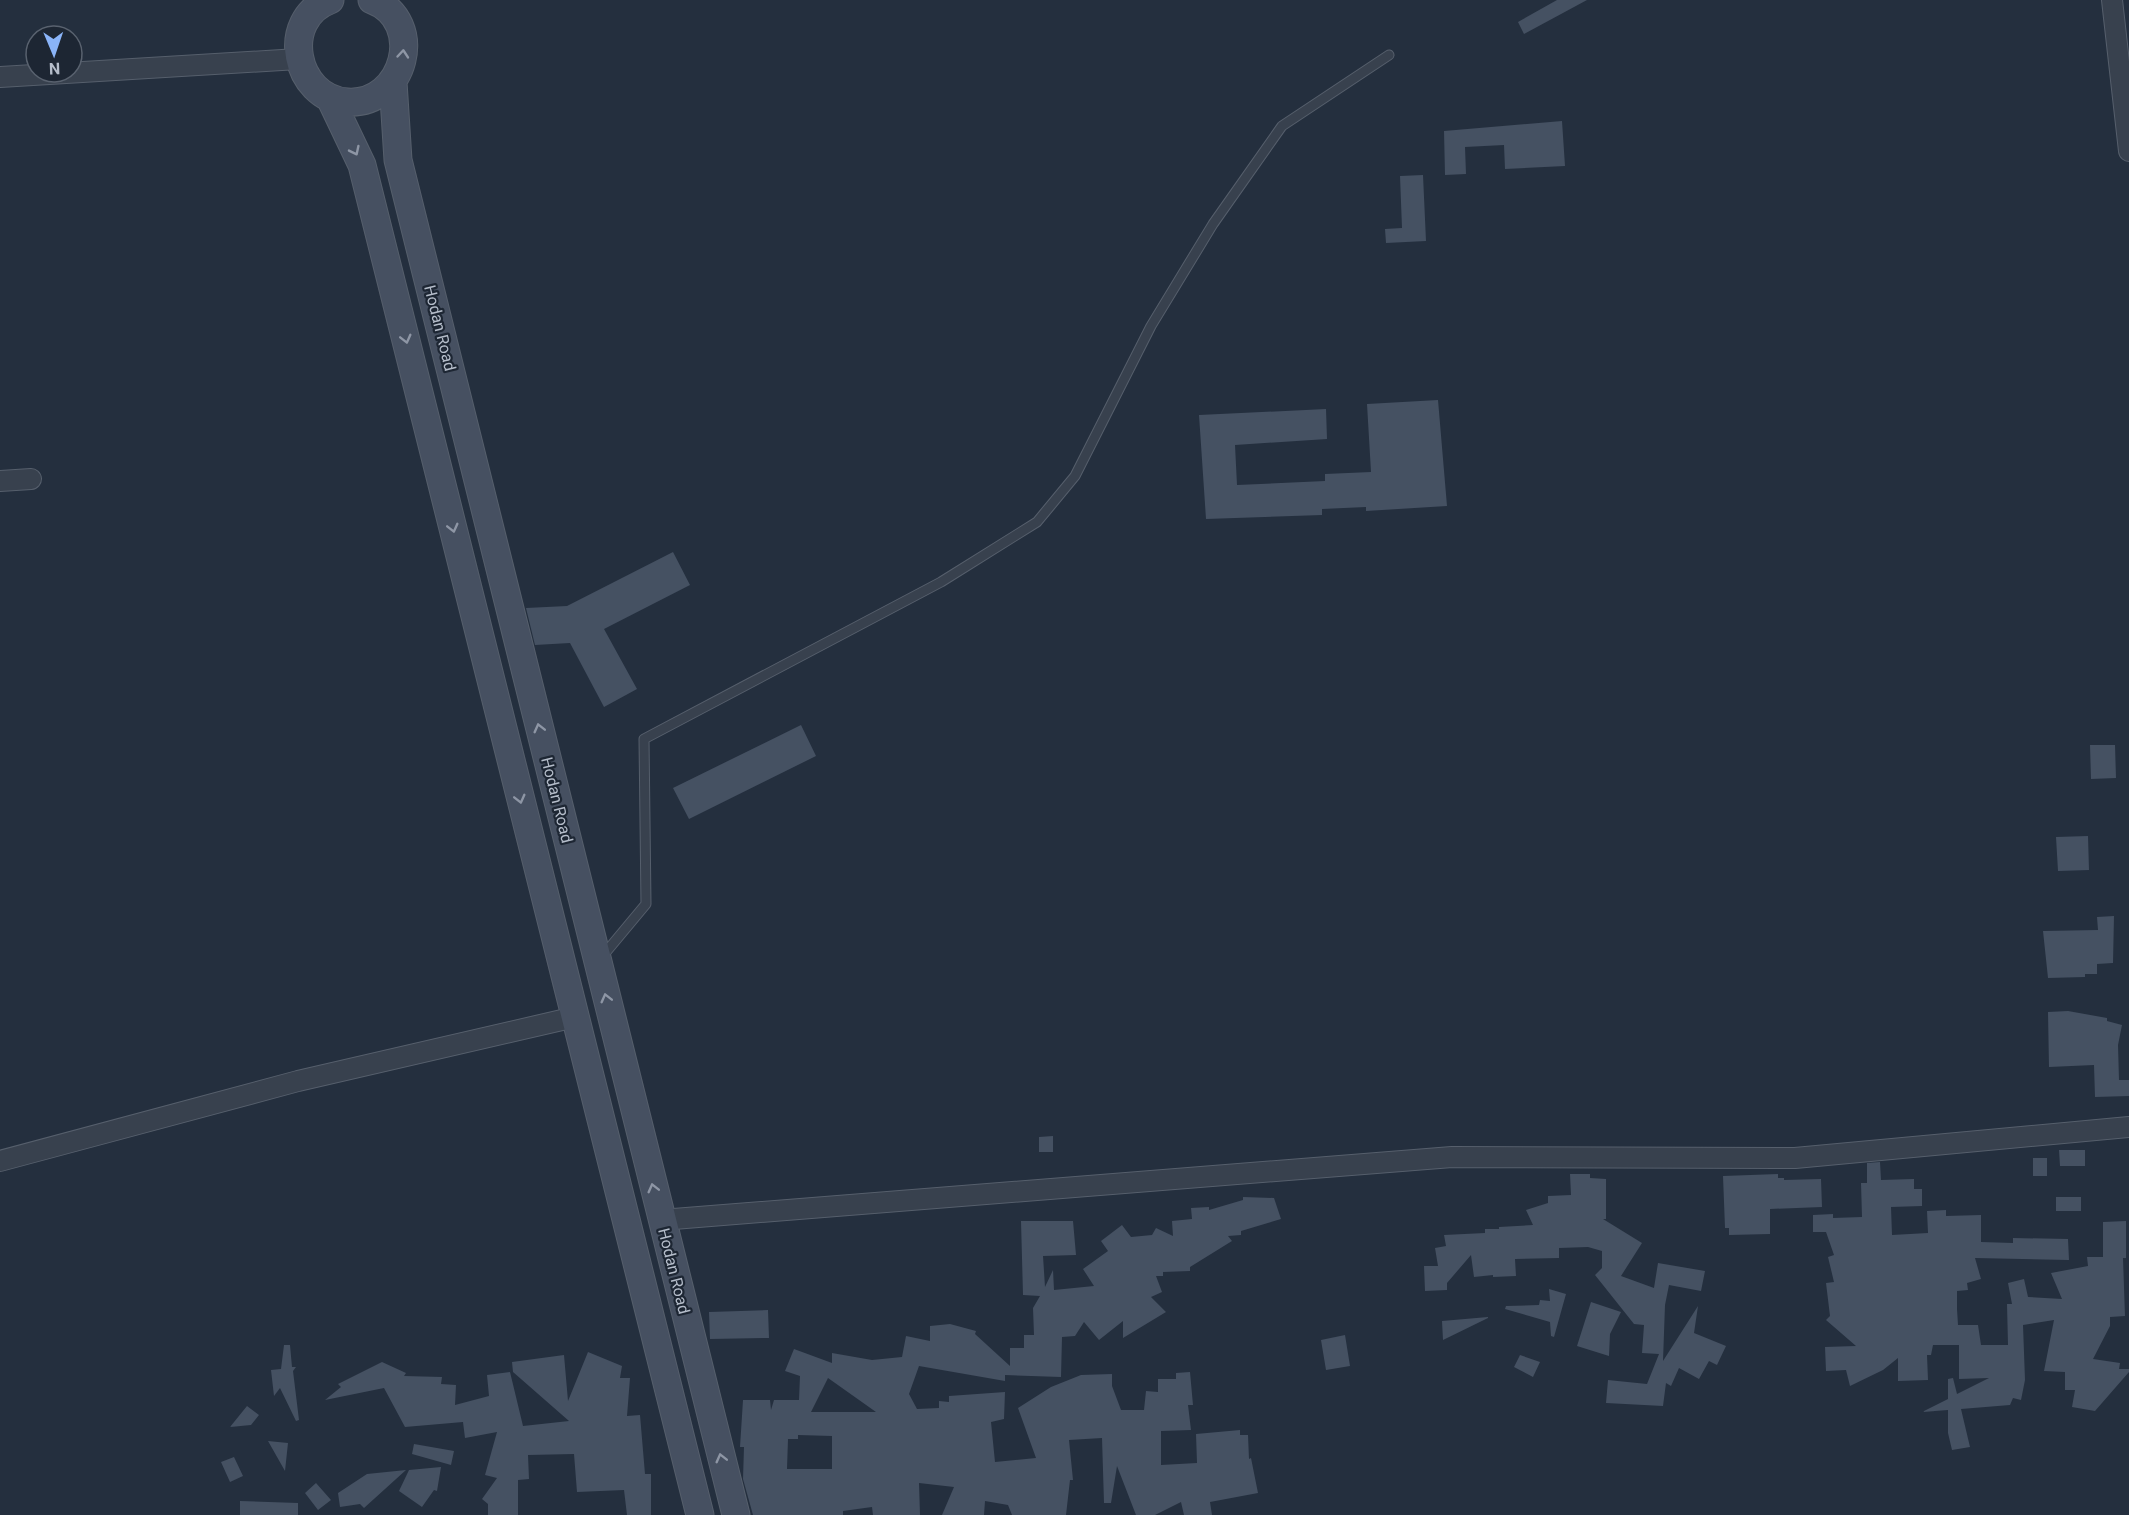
<svg xmlns="http://www.w3.org/2000/svg" width="2129" height="1515" font-family="Roboto,sans-serif">
	<style>
		.building { fill: #455162; fill-rule: evenodd }
		.lines { fill: none; stroke-linecap: round; stroke-linejoin: round }
		.service-casing { stroke: #565f6c; stroke-width: 11 }
		.minor-casing { stroke: #565f6c; stroke-width: 22 }
		.secondary-casing { stroke: #565f6c; stroke-width: 29 }
		.service { stroke: #38414e; stroke-width: 9 }
		.minor { stroke: #38414e; stroke-width: 20 }
		.secondary { stroke: #465061; stroke-width: 27 }
		.oneway { stroke: #8e96a5 }
		.labels { text-anchor: middle; dominant-baseline: central; stroke-width: 4.5; stroke-linejoin: round; paint-order: stroke }
		.street-label { font-size: 16px; fill: #b4bcc9; stroke: #1d2633 }
	</style>
	<rect width="100%" height="100%" fill="#242f3e"/>
	<path class="building" d="M1557 0H1587L1524 34 1518 22Z
		M1562 121 1565 166 1505 169 1504 145 1465 147 1466 174 1445 175 1444 131Z
		M1423 175 1426 241 1386 243 1385 229 1402 228 1400 176Z
		M1438 400 1447 506 1366 511V507L1322 509V515L1206 519 1199 415 1326 409 1327 439 1235 445 1237 485 1325 481V474L1371 472 1367 404Z
		M673 552 690 585 604 629 637 689 604 707 570 643 535 645 526 608 567 606Z
		M801 725 816 756 689 819 673 788Z
		M2090 745H2115L2116 778 2091 779Z
		M2088 836 2089 870 2058 871 2056 837Z
		M2114 916 2113 963 2097 964V974H2085V977L2048 978 2043 931 2098 930 2097 917Z
		M2068 1011 2107 1018V1021L2122 1025 2118 1045 2119 1080H2129V1096L2095 1097 2094 1065 2049 1067 2048 1012Z
		M1053 1136V1152H1039V1137Z
		M2059 1150H2085V1166H2060Z
		M2033 1158H2047V1176H2033Z
		M1880 1162 1881 1180 1914 1179V1189H1922V1206L1891 1207 1892 1235 1928 1233 1927 1211 1946 1210V1216L1981 1215V1242L2013 1243V1238L2068 1239 2069 1260 1975 1258 1981 1279 1967 1283 1968 1290 1957 1291V1309L1958 1325H1978L1981 1345H2008L2007 1304H2012L2008 1283 2024 1279 2028 1297 2062 1299 2051 1273 2088 1266 2087 1257H2103V1222L2126 1221V1258H2123L2125 1316 2110 1317V1326L2093 1359 2120 1363 2119 1369H2129V1372L2095 1411 2072 1407 2075 1390H2065V1372L2044 1371 2054 1320 2023 1325 2025 1380 2021 1400 2013 1398 2010 1405 1961 1409 1970 1447 1952 1450 1948 1433V1410L1922 1412 1948 1399V1379L1953 1378 1957 1394 1989 1378 1959 1379V1345H1933L1931 1355H1927L1928 1380 1898 1381V1358L1883 1370 1850 1386 1846 1370 1826 1371 1825 1347 1856 1346 1826 1320 1830 1316 1826 1283 1834 1282 1828 1257 1834 1255 1826 1232H1813V1215L1833 1214V1218L1862 1217 1861 1183H1867V1163Z
		M1570 1174H1590V1178L1606 1179V1219H1603L1642 1243 1621 1276 1654 1288 1658 1263 1705 1271 1701 1291 1669 1285 1665 1305 1663 1361 1698 1306 1694 1333 1726 1346 1717 1365 1709 1361 1699 1379 1679 1368 1671 1386 1666 1383 1663 1406 1606 1403 1608 1380 1647 1384 1659 1354 1642 1353 1644 1325 1634 1324 1595 1275 1602 1268V1251L1588 1247 1559 1248V1258L1515 1259 1516 1276 1493 1277V1275L1474 1277 1471 1255 1447 1283V1290L1425 1291 1424 1266H1438L1435 1248 1446 1246 1444 1235 1485 1233V1229H1499V1227L1533 1225 1526 1210 1548 1203V1196L1571 1195Z
		M1778 1174V1178H1784V1180L1821 1179 1822 1207 1770 1209V1234L1729 1235V1228H1725L1723 1176Z
		M1243 1197 1274 1198 1281 1219 1241 1231V1235L1228 1236 1232 1241 1190 1267V1271L1163 1272V1276H1156L1162 1292 1151 1297 1166 1312 1123 1338V1321L1099 1340 1084 1322 1075 1336 1062 1337 1061 1377 1005 1375V1381L919 1366 909 1394 917 1409 939 1408V1401L949 1402V1396L1005 1392 1004 1419 991 1422 995 1462 1036 1458 1018 1408 1051 1387 1081 1375 1112 1374V1386L1121 1410H1144L1146 1391 1158 1392V1379H1176V1373L1190 1372 1193 1405H1188L1191 1430 1161 1431V1465L1197 1463 1196 1434 1240 1430V1435H1248L1249 1459 1251 1458 1258 1493 1210 1502 1212 1515H1184L1181 1502 1155 1515H1136L1117 1466 1111 1503H1104L1102 1438 1069 1440 1073 1480H1070L1066 1515H1012L1008 1505 985 1501 984 1515H942L954 1487 919 1483 920 1515H873L872 1507 843 1511V1515H753L743 1479 744 1447H740L743 1400H770L771 1410 774 1400H799L800 1376 785 1371 794 1349 832 1363V1353L872 1360 902 1357 906 1336 930 1341V1326L950 1324 976 1331 975 1334 1010 1366V1348H1024V1335H1034L1033 1308 1040 1296 1023 1295 1021 1221H1073L1076 1255 1043 1256 1045 1287 1053 1270 1054 1290 1094 1286 1083 1269 1108 1251 1101 1241 1122 1225 1131 1237 1152 1235 1156 1228 1173 1236 1172 1221 1192 1219 1191 1208 1209 1207V1210L1243 1200ZM828 1378 876 1412H811ZM798 1435 832 1436V1469H787L788 1439H798Z
		M2056 1197H2081V1211H2056Z
		M1549 1289 1566 1294 1554 1337 1551 1336 1550 1322 1505 1309 1506 1306 1539 1305 1540 1300 1550 1301Z
		M1591 1302 1621 1312 1610 1334 1609 1356 1577 1346Z
		M768 1310 769 1338 710 1339 709 1312Z
		M1488 1317V1318L1443 1340 1442 1321Z
		M1345 1335 1350 1366 1326 1370 1321 1340Z
		M284 1345H290L292 1367H296L293 1371 299 1420 296 1421 280 1388 274 1396 271 1370 281 1369Z
		M588 1352 622 1366 620 1378H630L627 1416 640 1415 645 1474H651V1515H627L624 1490 577 1492 574 1454 528 1455 529 1479 518 1480V1515H488V1504L482 1499 497 1478 485 1475 497 1432 465 1438 463 1422 405 1427 384 1388 325 1400 341 1387 338 1384 382 1362 406 1373 404 1376 442 1377 441 1384 456 1385 455 1405 489 1396 487 1375 510 1372 523 1426 569 1421 513 1372 512 1362 564 1355 568 1401Z
		M1520 1355 1540 1362 1533 1377 1514 1367Z
		M247 1406 259 1415 251 1425 230 1427Z
		M268 1441 288 1443 285 1471Z
		M414 1444 454 1451 451 1465 412 1454Z
		M234 1457 243 1476 230 1482 221 1462Z
		M441 1467 437 1491 434 1490 422 1507 399 1491 409 1470Z
		M406 1470 364 1508 360 1504 340 1507 338 1493 367 1474Z
		M316 1483 331 1500 318 1510 305 1493Z
		M240 1501 298 1503V1515H240Z"/>
	<g class="lines">
		<g class="service-casing">
			<path id="service" d="M601 958 646 904 644 739 941 582 1037 522 1075 476 1151 326 1213 224 1282 126 1389 55"/>
		</g>
		<g class="minor-casing">
			<path id="minor" d="M2112 0 2129 151
				M0 77 298 59
				M0 481 31 479
				M0 1161 298 1081 575 1017
				M661 1220 1452 1157 1795 1158 2129 1127"/>
		</g>
		<g class="secondary-casing">
			<path id="secondary" d="M330 0C279 19 294 98 347 102 405 106 427 21 372 0
				M393 82 398 160 736 1515
				M330 98 362 165 700 1515"/>
		</g>
		<use href="#service" class="service"/>
		<use href="#minor" class="minor"/>
		<use href="#secondary" class="secondary"/>
	</g>
	<defs><path id="oneway-chevron" d="M-2-3.5L2.5 0L-2 3.5" fill="none" stroke-width="1.6" stroke-linecap="round" stroke-linejoin="round" transform="scale(1.5)"/></defs>
	<g class="oneway">
		<use href="#oneway-chevron" transform="translate(403 54) rotate(-85)"/>
		<use href="#oneway-chevron" transform="translate(355 151) rotate(64)"/>
		<use href="#oneway-chevron" transform="translate(406 339) rotate(76)"/>
		<use href="#oneway-chevron" transform="translate(453 528) rotate(76)"/>
		<use href="#oneway-chevron" transform="translate(539 728) rotate(-104)"/>
		<use href="#oneway-chevron" transform="translate(520 799) rotate(76)"/>
		<use href="#oneway-chevron" transform="translate(606 998) rotate(-104)"/>
		<use href="#oneway-chevron" transform="translate(653 1188) rotate(-104)"/>
		<use href="#oneway-chevron" transform="translate(721 1458) rotate(-104)"/>
	</g>
	<g class="labels">
		<g class="street-label">
			<text transform="translate(440 328) rotate(76)">Hodan Road</text>
			<text transform="translate(557 800) rotate(76)">Hodan Road</text>
			<text transform="translate(674 1271) rotate(76)">Hodan Road</text>
		</g>
	</g>
	<g transform="translate(54 54) rotate(178)"><circle r="28" fill="#1d2633" stroke="#59626f" stroke-width="1.5"/>
	<path d="M0-4.5L10 22L0 15L-10 22Z" fill="#8ab4f8"/>
	<text y="-9" font-size="16" font-weight="bold" text-anchor="middle" fill="#b4bcc9">N</text>
	</g>
</svg>
